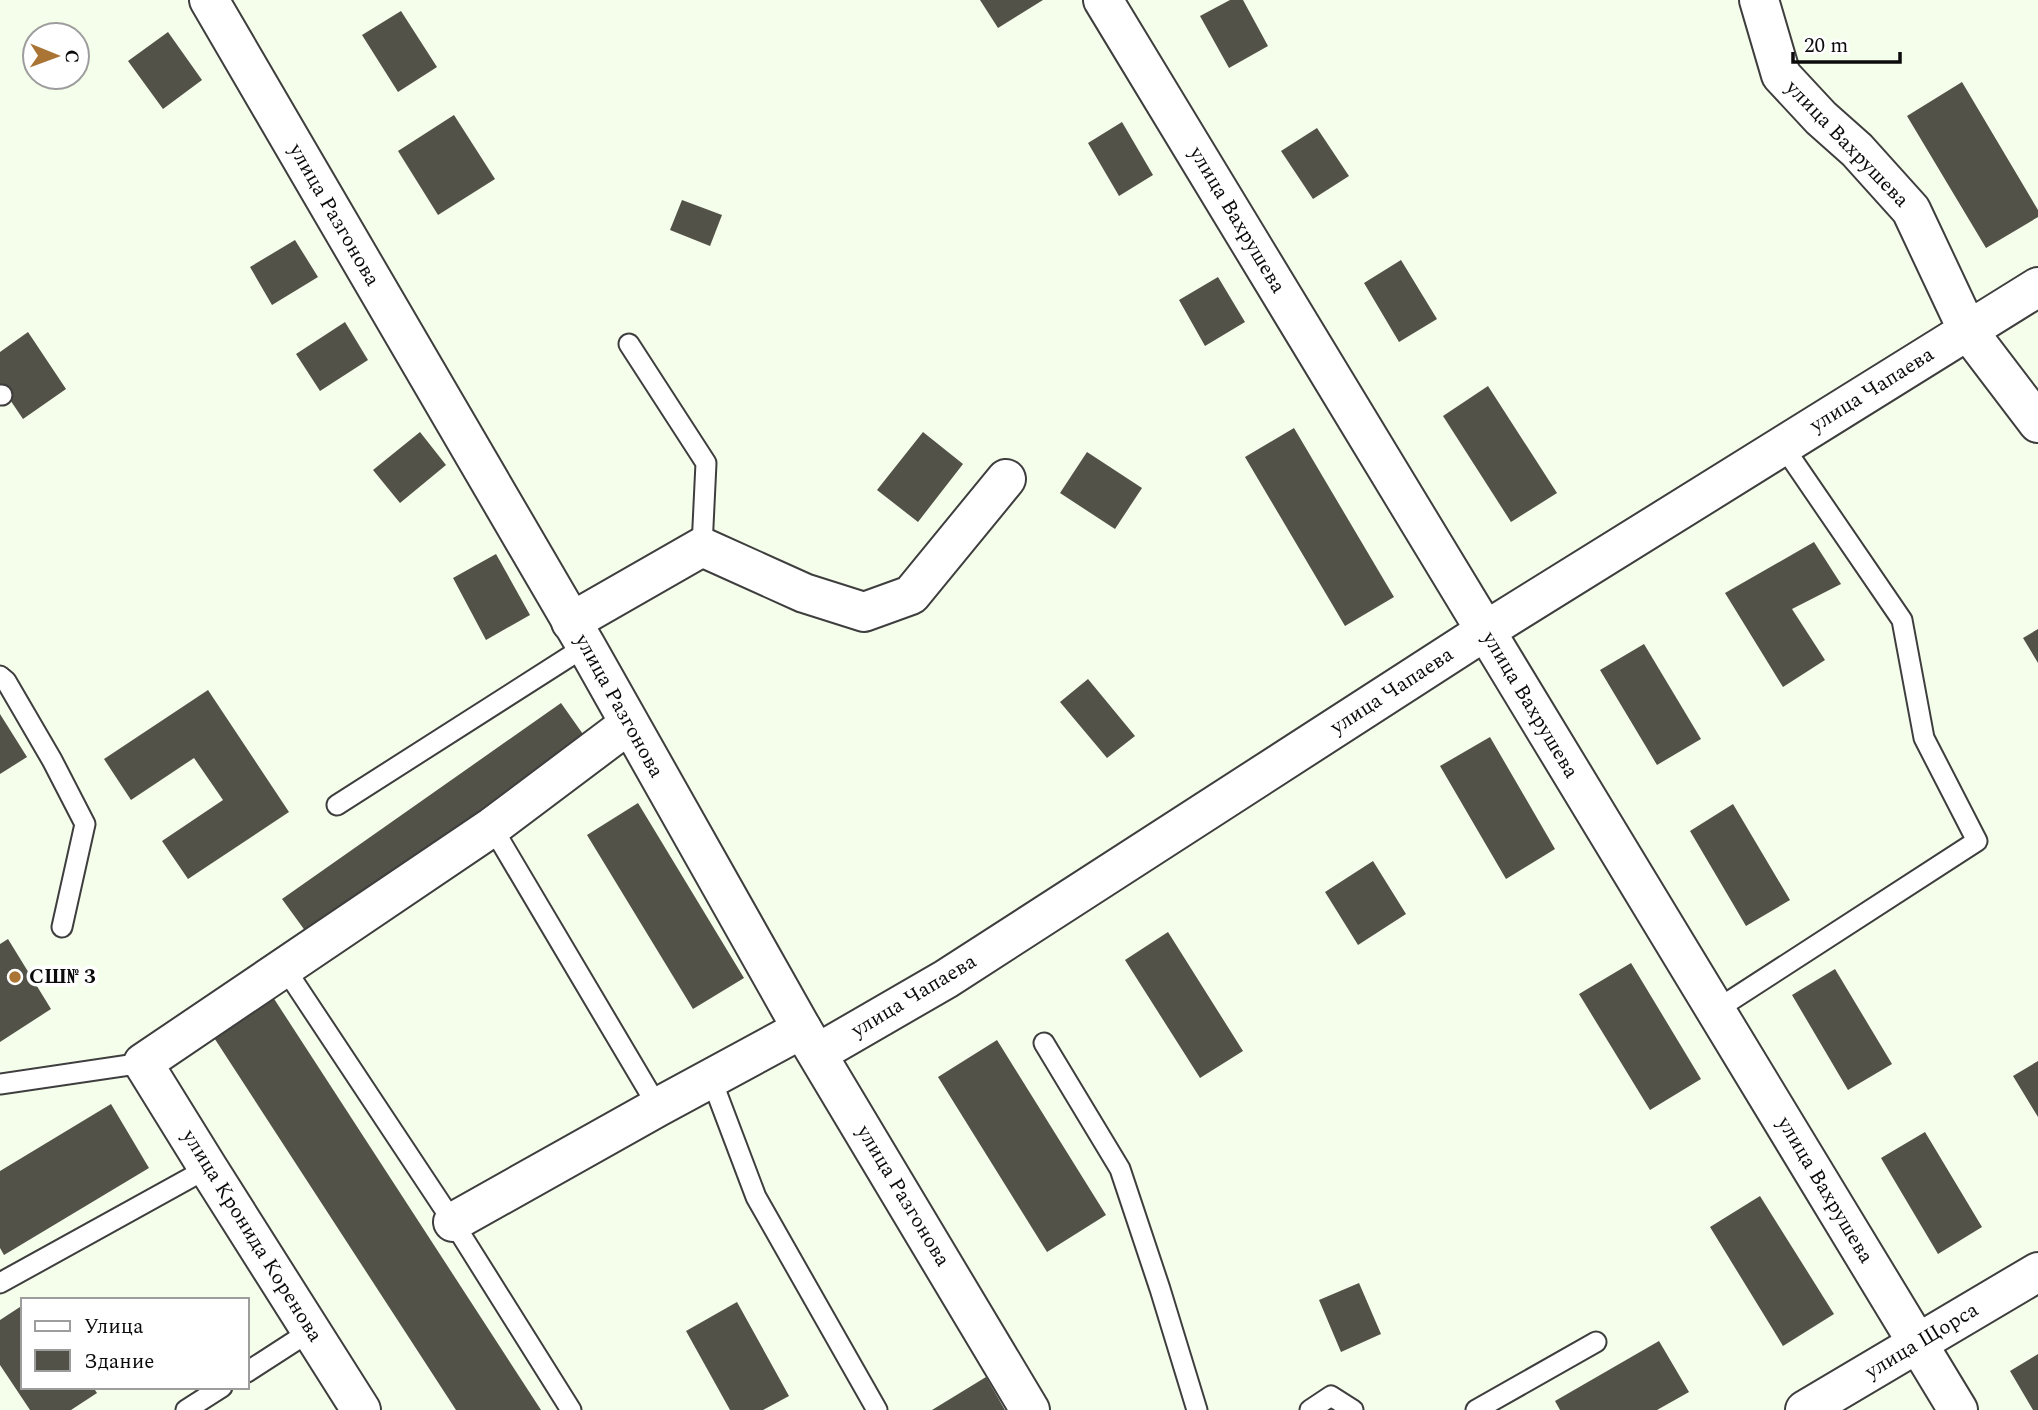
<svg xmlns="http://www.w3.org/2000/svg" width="2038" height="1410" font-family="Spectral,serif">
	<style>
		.building { fill: #525248 }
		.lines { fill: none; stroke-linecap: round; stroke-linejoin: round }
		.service-casing { stroke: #3e3e3e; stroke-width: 23 }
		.minor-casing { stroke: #3e3e3e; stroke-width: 42 }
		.tertiary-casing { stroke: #3e3e3e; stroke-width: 42 }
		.service { stroke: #fff; stroke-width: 19 }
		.minor { stroke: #fff; stroke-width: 38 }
		.tertiary { stroke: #fff; stroke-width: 38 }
		.poi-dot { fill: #aa7534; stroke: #fff; stroke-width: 2.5 }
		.labels { text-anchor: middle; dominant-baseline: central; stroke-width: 7; stroke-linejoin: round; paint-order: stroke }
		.street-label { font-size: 21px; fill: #0b0b0b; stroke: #fff }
		.poi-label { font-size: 21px; font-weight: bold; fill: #0b0b0b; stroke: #fff; text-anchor: start }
	</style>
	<rect width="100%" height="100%" fill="#f5fdeb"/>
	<path class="building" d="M980 0H1043L998 28Z
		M1230 0H1243L1268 46 1229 68 1200 16Z
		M401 11 437 67 398 92 362 35Z
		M168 32 202 80 163 109 128 61Z
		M1962 82 2038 210V217L1986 248 1907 116Z
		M454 115 495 179 438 215 398 151Z
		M1122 122 1153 175 1119 196 1088 143Z
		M1317 128 1349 176 1313 199 1281 151Z
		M682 200 722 215 710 246 670 230Z
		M295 240 318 277 272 305 250 267Z
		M1401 260 1437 319 1399 342 1364 283Z
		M1218 277 1245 322 1205 346 1179 300Z
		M345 322 368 360 320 391 296 354Z
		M28 332 66 389 23 419 0 385V352Z
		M1488 386 1557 493 1511 522 1443 416Z
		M1294 428 1394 597 1345 626 1245 457Z
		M420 432 446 465 400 503 373 470Z
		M923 432 963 464 918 522 877 490Z
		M1087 452 1142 488 1115 529 1060 493Z
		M1814 542 1841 584 1792 609 1825 660 1783 687 1725 593Z
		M496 554 530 615 486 640 453 578Z
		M2038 629V663L2023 638Z
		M1644 644 1701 739 1657 765 1600 670Z
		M1088 679 1135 736 1107 758 1060 702Z
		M208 690 289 812 188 879 162 841 223 800 194 758 131 800 104 759Z
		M561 703 585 737 306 932 282 899Z
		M0 714 27 757 0 774Z
		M1490 737 1555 849 1506 879 1440 766Z
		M638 803 744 978 693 1009 587 835Z
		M1733 804 1790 900 1746 926 1690 831Z
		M1373 861 1406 914 1358 945 1325 892Z
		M1168 932 1243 1051 1200 1078 1125 960Z
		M8 939 51 1009 0 1042V944Z
		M1631 963 1701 1079 1650 1110 1579 994Z
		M1835 969 1892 1064 1848 1090 1792 995Z
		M269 991 541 1410H456L209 1030Z
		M997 1040 1106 1215 1047 1252 938 1077Z
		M2038 1061V1117L2013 1076Z
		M111 1104 149 1168 4 1255 0 1248V1171Z
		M1925 1132 1982 1227 1938 1254 1881 1158Z
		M1760 1196 1834 1314 1783 1346 1710 1227Z
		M1359 1283 1381 1334 1341 1352 1319 1300Z
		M737 1302 789 1396 763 1410H730L686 1331Z
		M23 1305V1387H93L97 1393 71 1410H30L0 1365V1320Z
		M1659 1341 1689 1392 1657 1410H1560L1555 1401Z
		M2038 1354V1410H2033L2010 1371Z
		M986 1377 1005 1410H932Z"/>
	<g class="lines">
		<g class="service-casing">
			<path id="service" d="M629 344 706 463 702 547
				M0 395H2
				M0 676 6 681 52 760 85 824 62 927
				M337 805 586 646
				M492 827 658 1107
				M284 967 453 1222 571 1410
				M1716 1010 1977 841 1924 738 1902 620 1783 446
				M1044 1043 1120 1169 1160 1289 1197 1410
				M711 1078 756 1197 877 1410
				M0 1084 143 1063
				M0 1283 208 1168
				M247 1372 312 1330
				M186 1410 222 1387
				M1310 1410 1331 1396 1353 1410
				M1476 1410 1596 1342"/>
		</g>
		<g class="minor-casing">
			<path id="minor" d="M1103 0 1958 1410
				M1759 0 1781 75 1821 118 1857 150 1911 210 1968 331 2038 423
				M571 622 702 547 804 593 864 612 911 595 1006 479
				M818 1053 946 979 1485 631 2038 287
				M453 1222 658 1107 802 1029
				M361 1410 208 1168 143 1063 492 827 629 724"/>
		</g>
		<g class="tertiary-casing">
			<path id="tertiary" d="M209 0 586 646 802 1029 1030 1410
				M1805 1410 2038 1272"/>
		</g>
		<use href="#service" class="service"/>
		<use href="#minor" class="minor"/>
		<use href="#tertiary" class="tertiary"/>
	</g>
	<circle class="poi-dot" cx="15" cy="977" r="7"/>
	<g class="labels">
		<g class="street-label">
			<text transform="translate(1847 144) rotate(46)">улица Вахрушева</text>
			<text transform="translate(334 215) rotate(60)">улица Разгонова</text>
			<text transform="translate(1237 220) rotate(59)">улица Вахрушева</text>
			<text transform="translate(1872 390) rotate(-32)">улица Чапаева</text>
			<text transform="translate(1392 691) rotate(-33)">улица Чапаева</text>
			<text transform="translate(1530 705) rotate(59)">улица Вахрушева</text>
			<text transform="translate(619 706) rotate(61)">улица Разгонова</text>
			<text transform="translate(914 996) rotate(-31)">улица Чапаева</text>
			<text transform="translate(1825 1190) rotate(59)">улица Вахрушева</text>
			<text transform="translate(903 1196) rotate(59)">улица Разгонова</text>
			<text transform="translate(252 1236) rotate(58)">улица Кронида Коренова</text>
			<text transform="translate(1922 1341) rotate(-31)">улица Щорса</text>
		</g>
		<g class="poi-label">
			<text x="29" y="977">СШ№ 3</text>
		</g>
	</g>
	<rect x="21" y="1298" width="228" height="91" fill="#ffffff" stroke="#9d9d9d" stroke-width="2"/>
	<rect x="35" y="1321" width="35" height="10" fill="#ffffff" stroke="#9d9d9d" stroke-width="2"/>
	<text x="84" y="1333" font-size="21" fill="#0b0b0b">Улица</text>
	<rect x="35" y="1350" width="35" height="21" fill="#525248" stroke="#9d9d9d" stroke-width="2"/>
	<text x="84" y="1368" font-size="21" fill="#0b0b0b">Здание</text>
	<g transform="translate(56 56) rotate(91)"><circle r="33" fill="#ffffff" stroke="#9d9d9d" stroke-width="2"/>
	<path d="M0-5L12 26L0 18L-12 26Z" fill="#aa7534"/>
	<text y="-10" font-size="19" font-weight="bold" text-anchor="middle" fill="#0b0b0b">С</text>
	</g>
	<path d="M1793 52v10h107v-10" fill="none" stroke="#0b0b0b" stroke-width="3.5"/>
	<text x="1804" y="52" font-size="21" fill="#0b0b0b" stroke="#ffffff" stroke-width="5" paint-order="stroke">20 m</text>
</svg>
